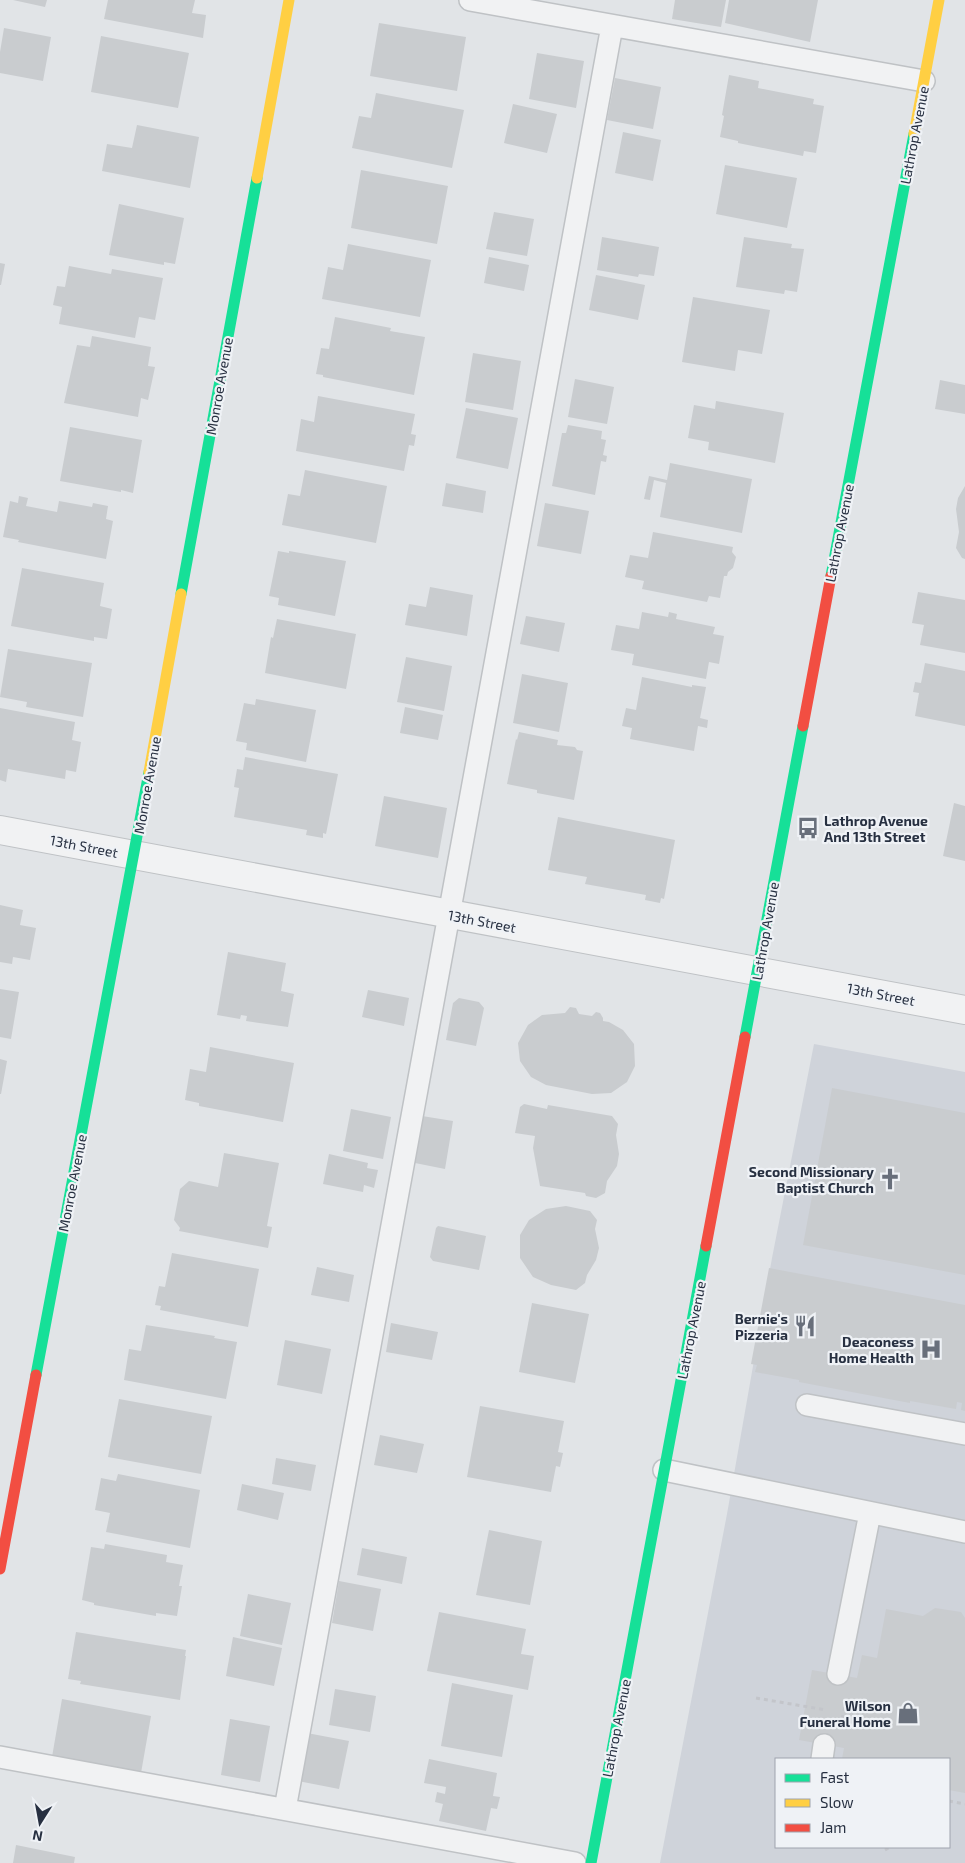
<svg xmlns="http://www.w3.org/2000/svg" width="965" height="1863" font-family="'Exo 2',sans-serif">
	<style>
		.built { fill: #cfd3da; fill-rule: evenodd }
		.building { fill: #c9cccf }
		.lines { fill: none; stroke-linecap: round; stroke-linejoin: round }
		.lane-casing { stroke: #bfc2c5; stroke-width: 24 }
		.street-casing { stroke: #bfc2c5; stroke-width: 30 }
		.path { stroke: #c3c5ca; stroke-width: 3; stroke-dasharray: 4 4; stroke-linecap: butt }
		.lane { stroke: #f1f2f3; stroke-width: 21 }
		.street { stroke: #f1f2f3; stroke-width: 28 }
		.fast { stroke: #16e098; stroke-width: 11 }
		.slow { stroke: #ffcf43; stroke-width: 11 }
		.jam { stroke: #f24e42; stroke-width: 11 }
		.labels { text-anchor: middle; dominant-baseline: central; stroke-width: 4.5; stroke-linejoin: round; paint-order: stroke }
		.street-label { font-size: 14px; fill: #273041; stroke: #eff2f6 }
		.poi-label { font-size: 14px; font-weight: bold; fill: #273041; stroke: #eff2f6; text-anchor: end }
	</style>
	<rect width="100%" height="100%" fill="#e1e4e7"/>
	<path class="built" d="M814 1044 965 1072V1863H660L727 1514 772 1258ZM776 1759H949V1847H776Z"/>
	<path class="building" d="M13 0H47L45 7Z
		M108 0H195L192 13 206 15 203 38 104 19Z
		M675 0H726L721 27 672 19Z
		M729 0H818L810 42 725 23Z
		M379 23 466 37 457 91 370 76Z
		M4 28 51 37 43 81 0 73V52Z
		M101 36 189 53 178 108 91 92Z
		M537 53 584 61 576 108 529 99Z
		M729 75 759 81 758 88 814 99 813 104 824 106 816 153 804 151 803 156 738 143V141L720 137 724 116 722 115Z
		M615 78 661 87 653 129 607 120Z
		M376 93 464 110 452 168 352 148 359 116 371 118Z
		M513 104 557 114 547 153 504 143Z
		M137 125 199 137 190 188 102 171 107 144 132 148Z
		M623 132 661 140 653 181 615 173Z
		M725 165 797 178 787 228 716 214Z
		M361 170 448 186 437 244 351 228Z
		M119 204 184 218 175 264 164 262V265L109 255Z
		M494 212 534 219 527 256 486 249Z
		M602 237 659 247 654 276 639 274 638 277 597 270Z
		M744 237 792 244 791 248 804 249 797 292 785 290 784 294 736 287Z
		M348 244 431 260 420 317 322 299 328 267 343 270Z
		M489 257 529 265 524 291 484 283Z
		M0 263 5 264 1 285H0Z
		M69 266 111 274 112 269 163 278 155 320 139 317 135 338 59 324 62 307 53 305 57 286 65 287Z
		M596 275 645 285 638 320 589 310Z
		M693 297 770 310 762 354 738 350 735 371 682 362Z
		M335 317 391 328 390 331 425 337 414 395 323 377V375L316 374 321 348 329 349Z
		M92 336 151 347 148 366 155 367 148 400 141 398 138 417 64 403 77 345 90 347Z
		M473 353 521 361 513 410 465 402Z
		M575 379 614 387 607 424 568 417Z
		M940 380 965 385V414L935 409Z
		M318 396 415 414 411 434 416 435 414 446 409 445 404 471 296 451 301 419 314 422Z
		M716 401 784 413 775 463 708 450 709 442 688 438 694 405 715 409Z
		M466 408 518 418 508 469 456 458Z
		M568 425 602 431 601 439 606 440 603 455 607 456 606 462 601 461 595 495 552 486 562 433H566Z
		M70 427 142 440 133 493 121 490V492L60 481Z
		M670 463 752 479 742 533 660 517 666 483 654 480 650 500 644 499 649 476 667 480Z
		M305 470 387 486 376 543 282 525 288 494 300 496Z
		M446 483 486 491 483 513 442 506Z
		M965 486V559L962 558 956 548 959 532 956 509 958 498Z
		M19 496 28 498 26 506 57 512 59 501 92 507 93 503 108 506 106 519 113 521 106 559 18 542 19 540 3 537 10 501 18 503Z
		M545 503 589 511 581 554 537 546Z
		M653 532 733 547 732 552 736 557 733 568 728 572 727 576H724L720 598 709 596 707 602 642 589 644 581 625 577 630 555 648 558Z
		M278 551 289 553V551L346 561 335 616 278 605 279 598 269 596Z
		M22 568 104 583 100 606 112 609 107 639 94 637V641L11 626Z
		M430 587 473 595 467 636 405 625 409 604 426 607Z
		M918 592 965 600V653L920 645 924 625 912 623Z
		M642 612 668 617 669 612 677 614 676 619 715 627 713 634 724 636 719 664 709 662 706 679 632 665 634 654 611 650 616 625 639 629Z
		M526 616 565 623 559 652 520 644Z
		M277 619 356 634 346 689 265 673 271 637 273 638Z
		M8 649 92 663 83 717 26 707 27 702 0 697Z
		M406 657 452 666 444 711 397 702Z
		M925 663 965 671V726L915 716 919 693 913 692 915 682 921 683Z
		M522 674 568 683 559 732 513 723Z
		M642 677 692 687V685L706 687 700 718 708 720 707 728 698 726 694 751 630 739 632 728 622 726 626 708 636 710Z
		M256 699 316 710 306 762 246 750 247 743 236 741 244 703 255 705Z
		M405 707 443 715 438 740 400 733Z
		M0 708 75 722 72 740 81 742 76 772 66 770 65 779 8 769 6 782 0 780Z
		M519 732 558 740 557 745 575 747 577 750 583 751 574 800 537 793V790L507 784 516 739 517 740Z
		M245 757 338 774 326 834 323 833V838L306 835 307 830 234 817 239 788 234 787 237 769 243 770Z
		M384 796 447 808 438 858 375 846Z
		M954 803 965 806V861L943 856Z
		M558 817 675 840 664 899 661 898 660 903 645 900 646 895 585 884 587 877 548 870Z
		M0 905 23 910 20 925 36 928 30 960 13 957 12 964 0 962Z
		M228 952 286 963 281 991 294 994 288 1027 246 1021 247 1016 241 1015 240 1019 217 1015Z
		M0 989 19 992 11 1039 0 1037Z
		M368 990 409 998 404 1026 362 1017Z
		M459 998 479 1002 484 1008 476 1046 446 1040 453 1003Z
		M570 1007 576 1008 579 1014 592 1016 596 1012 600 1013 603 1018V1021L609 1022 623 1030 634 1044 635 1066 627 1082 611 1093 592 1094 546 1085 531 1077 520 1061 518 1043 528 1025 542 1015 565 1013Z
		M210 1047 294 1063 283 1122 199 1106V1103L185 1100 190 1069 206 1072Z
		M0 1059 7 1061 1 1094H0Z
		M832 1088 965 1113V1275L803 1245Z
		M524 1104 547 1109 548 1105 612 1116 618 1124 616 1135 619 1154 617 1166 607 1181 605 1193 596 1198 586 1196 585 1193 540 1186 533 1148 535 1136 515 1133 520 1107Z
		M351 1109 391 1117 383 1159 343 1151Z
		M422 1116 453 1121 445 1169 415 1163 413 1160Z
		M224 1153 279 1163 267 1226 272 1227 268 1248 179 1231 180 1228 174 1220 180 1189 189 1181 218 1187Z
		M329 1154 368 1163 367 1168 378 1170 374 1188 364 1185 363 1192 323 1184Z
		M566 1206 590 1211 597 1220 595 1229 599 1248 596 1260 587 1275 585 1283 576 1290 551 1285 533 1277 520 1258V1235L529 1220 546 1209Z
		M438 1226 486 1236 479 1270 433 1261 430 1257 436 1228Z
		M172 1253 259 1269 248 1327 160 1310 161 1306 155 1305 159 1286 165 1287Z
		M317 1267 354 1275 349 1302 311 1295Z
		M769 1268 965 1305V1411L961 1410 962 1403 957 1402 956 1409 910 1401V1403L799 1382V1380L755 1372 757 1365 751 1364Z
		M532 1303 589 1314 575 1383 519 1372Z
		M391 1323 438 1332 432 1360 386 1352Z
		M146 1325 215 1336 214 1338 237 1342 226 1399 124 1380 129 1349 141 1351Z
		M285 1340 331 1349 322 1394 277 1385Z
		M119 1399 212 1416 201 1474 108 1457Z
		M480 1406 564 1421 558 1452 563 1453 560 1467 556 1466 551 1492 467 1477Z
		M380 1435 424 1444 417 1473 374 1465Z
		M276 1458 316 1465 311 1491 272 1484Z
		M118 1474 200 1490 190 1548 106 1532 110 1513 95 1510 101 1478 116 1481Z
		M242 1484 284 1493 278 1520 237 1510Z
		M489 1530 542 1541 530 1605 476 1595Z
		M105 1544 167 1555 166 1562 183 1565 179 1586H182L177 1616 156 1613V1616L94 1605V1603L82 1600 91 1547 104 1549Z
		M362 1548 407 1557 402 1584 357 1575Z
		M339 1581 381 1589 373 1631 332 1623Z
		M248 1594 291 1603 282 1645 240 1636Z
		M935 1608 961 1612 965 1618V1793L949 1790V1759H842L844 1748 799 1740 812 1670 857 1678 862 1655 877 1658 886 1609 923 1616Z
		M439 1612 526 1629 521 1654 534 1656 528 1690 427 1671Z
		M76 1632 186 1650 185 1656H186L180 1700 80 1684 81 1681 68 1679Z
		M233 1637 282 1648 274 1686 226 1676Z
		M452 1683 513 1695 502 1757 441 1746Z
		M335 1689 376 1696 370 1732 329 1725Z
		M62 1699 151 1716 141 1773 52 1757Z
		M230 1719 270 1726 260 1782 221 1775Z
		M307 1733 349 1741 339 1789 298 1781Z
		M429 1759 497 1773 493 1796 500 1797 497 1809 491 1808 486 1831 439 1821 443 1804 435 1802 437 1792 445 1794 446 1787 424 1783Z
		M16 1845 75 1857 74 1863H13Z"/>
	<g class="lines">
		<g class="lane-casing">
			<path id="lane" d="M470 0 924 81
				M807 1405 965 1434
				M664 1470 965 1532
				M838 1674 870 1513
				M0 1757 575 1863
				M822 1759 824 1745
				M285 1809 612 26"/>
		</g>
		<g class="street-casing">
			<path id="street" d="M0 830 965 1010"/>
		</g>
		<path class="path" d="M756 1698 826 1710
			M842 1719 845 1706
			M949 1801 965 1804
			M885 1850 890 1847"/>
		<use href="#lane" class="lane"/>
		<use href="#street" class="street"/>
		<path class="fast" d="M831 576 914 134
			M181 594 257 178
			M745 1037 803 726
			M36 1375 149 772
			M591 1863 706 1246"/>
		<path class="slow" d="M914 134 939 0
			M257 178 289 0
			M149 772 181 594"/>
		<path class="jam" d="M803 726 831 576
			M706 1246 745 1037
			M0 1569 36 1375"/>
	</g>
	<defs>
		<g id="bus-bare" transform="scale(1.725)"><path d="M-5-6H5V4H4V6H2V4H-2V6H-4V4H-5ZM-3.5-4V0h7V-4ZM-3.5 1.2v1.5H-2V1.2ZM2 1.2v1.5H3.5V1.2Z" fill="#686f7b" stroke="#eff2f6" stroke-width="2.5" paint-order="stroke"/></g>
		<g id="church-bare" transform="scale(1.725)"><path d="M-1.2-6h2.4v3.5h3.3v2.4h-3.3V6h-2.4V-.1h-3.3v-2.4h3.3Z" fill="#686f7b" stroke="#eff2f6" stroke-width="2.5" paint-order="stroke"/></g>
		<g id="restaurant-bare" transform="scale(1.725)"><path d="M-5-6h1v4h1v-4h1v4h1v-4h1v5L-1.5 .5V6h-2V.5L-5-1ZM5-6V6H3V1.5H1.5Q1.5-4 5-6Z" fill="#686f7b" stroke="#eff2f6" stroke-width="2.5" paint-order="stroke"/></g>
		<g id="hospital-bare" transform="scale(1.725)"><path d="M-5-5h3v3.5h4V-5h3V5h-3V1.5h-4V5h-3Z" fill="#686f7b" stroke="#eff2f6" stroke-width="2.5" paint-order="stroke"/></g>
		<g id="shop-bare" transform="scale(1.725)"><path d="M-5-2.5h2.3a2.7 3.5 0 0 1 5.4 0H5L5.5 6h-11ZM-1.5-2.5h3a1.5 2.3 0 0 0-3 0Z" fill="#686f7b" stroke="#eff2f6" stroke-width="2.5" paint-order="stroke"/></g>
	</defs>
	<g fill-rule="evenodd">
		<use href="#bus-bare" x="808" y="828"/>
		<use href="#church-bare" x="890" y="1179"/>
		<use href="#restaurant-bare" x="805" y="1326"/>
		<use href="#hospital-bare" x="931" y="1349"/>
		<use href="#shop-bare" x="908" y="1713"/>
	</g>
	<g class="labels">
		<g class="street-label">
			<text transform="translate(914 135) rotate(-79)">Lathrop Avenue</text>
			<text transform="translate(219 386) rotate(-80)">Monroe Avenue</text>
			<text transform="translate(839 533) rotate(-79)">Lathrop Avenue</text>
			<text transform="translate(147 785) rotate(-80)">Monroe Avenue</text>
			<text transform="translate(84 846) rotate(11)">13th Street</text>
			<text transform="translate(482 921) rotate(11)">13th Street</text>
			<text transform="translate(765 931) rotate(-80)">Lathrop Avenue</text>
			<text transform="translate(881 994) rotate(11)">13th Street</text>
			<text transform="translate(72 1183) rotate(-79)">Monroe Avenue</text>
			<text transform="translate(691 1330) rotate(-79)">Lathrop Avenue</text>
			<text transform="translate(616 1728) rotate(-79)">Lathrop Avenue</text>
		</g>
		<g class="poi-label">
			<text x="824" y="820" text-anchor="start">Lathrop Avenue<tspan x="824" dy="16">And 13th Street</tspan></text>
			<text x="874" y="1171">Second Missionary<tspan x="874" dy="16">Baptist Church</tspan></text>
			<text x="788" y="1318">Bernie's<tspan x="788" dy="16">Pizzeria</tspan></text>
			<text x="914" y="1341">Deaconess<tspan x="914" dy="16">Home Health</tspan></text>
			<text x="891" y="1705">Wilson<tspan x="891" dy="16">Funeral Home</tspan></text>
		</g>
	</g>
	<rect x="775" y="1758" width="175" height="90" fill="#eff2f6" stroke="#9fa4ae"/>
	<rect x="785" y="1774" width="25" height="8" fill="#16e098" stroke="#9fa4ae"/>
	<text x="820" y="1783" font-size="15" fill="#273041">Fast</text>
	<rect x="785" y="1799" width="25" height="8" fill="#ffcf43" stroke="#9fa4ae"/>
	<text x="820" y="1808" font-size="15" fill="#273041">Slow</text>
	<rect x="785" y="1824" width="25" height="8" fill="#f24e42" stroke="#9fa4ae"/>
	<text x="820" y="1833" font-size="15" fill="#273041">Jam</text>
	<g transform="translate(40 1823) rotate(191)" stroke="#eff2f6" stroke-width="4" paint-order="stroke">
	<path d="M0-4L9 19L0 12L-9 19Z" fill="#273041"/>
	<text y="-8" font-size="14" font-weight="bold" text-anchor="middle" fill="#273041">N</text>
	</g>
</svg>
